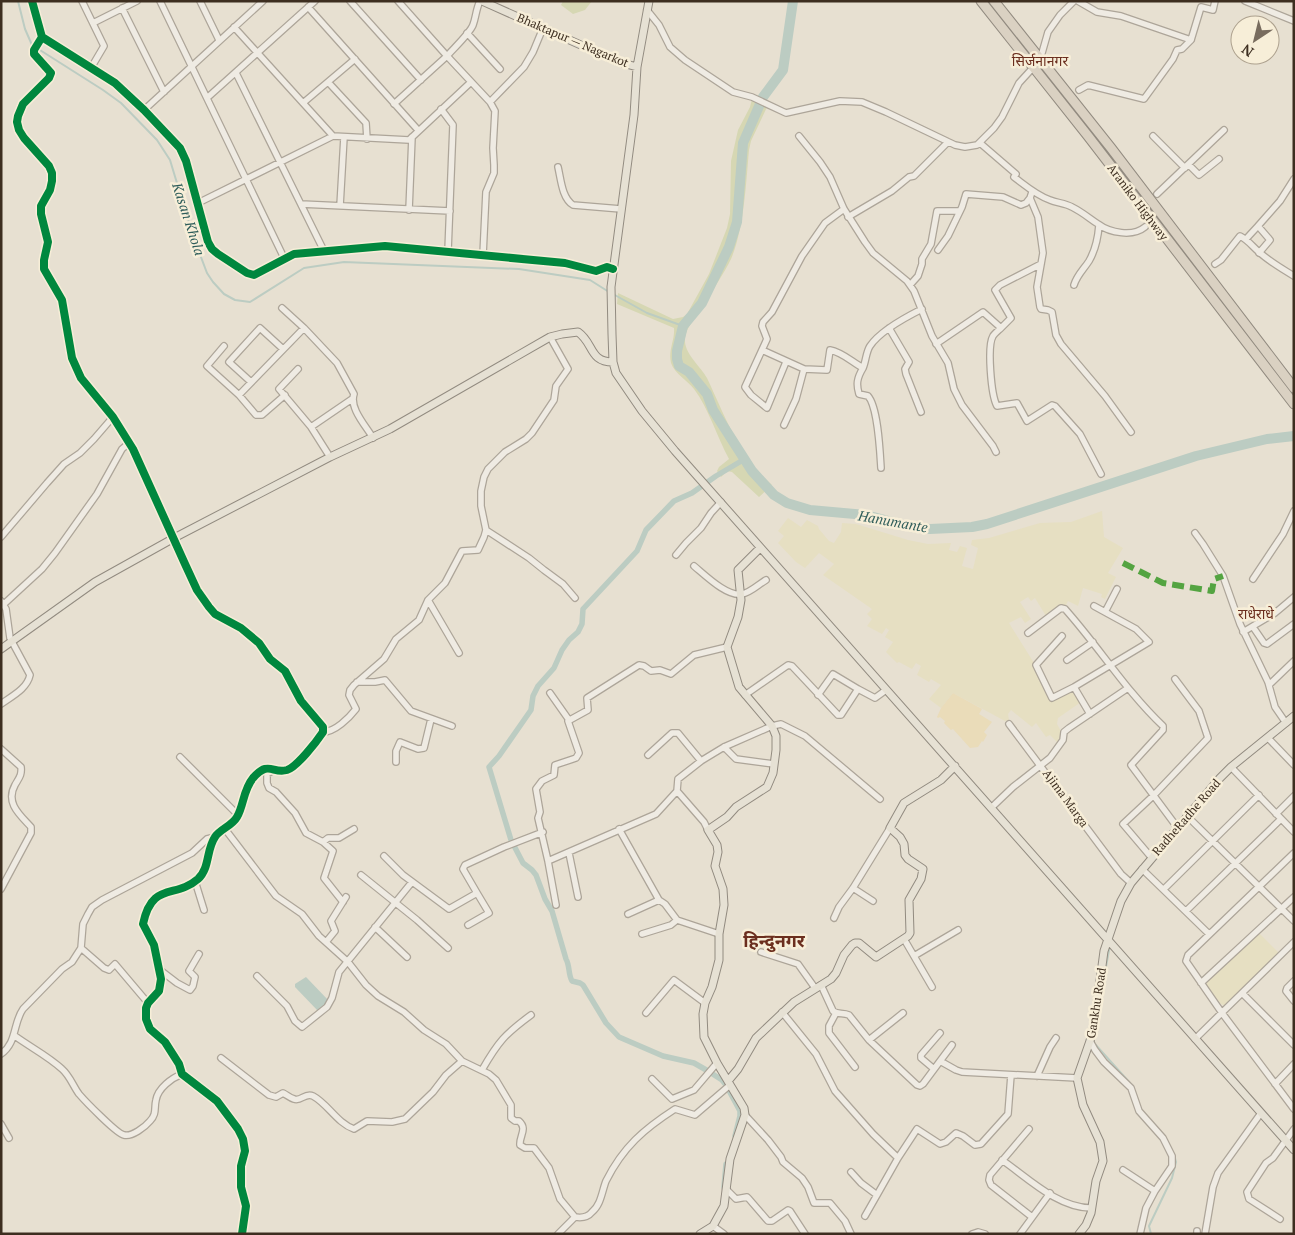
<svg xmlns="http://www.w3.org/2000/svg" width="1295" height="1235" font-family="'PT Serif','Noto Sans Devanagari',serif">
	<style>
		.farmland { fill: #e6dfc2 }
		.green { fill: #d6d7b3 }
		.sand { fill: #eadcb9 }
		.water { fill: #bcccc2 }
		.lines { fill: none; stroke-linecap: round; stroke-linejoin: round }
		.stream { stroke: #bcccc2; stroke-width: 2 }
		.canal { stroke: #bcccc2; stroke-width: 5.5 }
		.river { stroke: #bcccc2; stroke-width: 10 }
		.minor-casing { stroke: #ada599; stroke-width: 8 }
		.major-casing { stroke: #928b80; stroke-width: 9 }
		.highway-casing { stroke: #928b80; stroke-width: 11 }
		.minor { stroke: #efebe3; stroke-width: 5.5 }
		.major { stroke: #e6e1d4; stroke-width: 7 }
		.highway { stroke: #dad1c2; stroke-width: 9 }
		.quiet { stroke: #54a441; stroke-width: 6; stroke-dasharray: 12 6; stroke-linecap: butt }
		.cycleway-casing { stroke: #f7eed8; stroke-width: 11 }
		.cycleway { stroke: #00873e; stroke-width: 8 }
		.labels { text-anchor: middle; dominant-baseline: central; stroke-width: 5; stroke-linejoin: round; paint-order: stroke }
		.street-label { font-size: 12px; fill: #3d2e20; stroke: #f7eed8 }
		.neighbourhood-label { font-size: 14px; fill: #6b2e1e; stroke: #f7eed8 }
		.water-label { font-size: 14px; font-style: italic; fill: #2f5d5a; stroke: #f7eed8 }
		.district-label { font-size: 18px; font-weight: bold; fill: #6b2e1e; stroke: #f7eed8 }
	</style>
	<rect width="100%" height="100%" fill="#e7e0d1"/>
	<path class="farmland" d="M1102 511 1104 537 1123 548 1108 573 1116 577 1105 599 1101 597 1102 594 1083 588 1078 606 1068 601 1065 607 1046 616 1035 598 1031 601 1028 597 1020 602 1031 619 1025 623 1021 617 1009 623 1034 663 1051 699 1071 690 1073 691 1081 702 1058 718 1057 724 1062 733 1061 738 1058 743 1050 735 1046 737 1036 723 1032 727 1011 710 1008 714 1009 720 1005 721 953 693 941 708 929 699 941 685 931 679 929 682 917 675 921 666 916 663 912 669 899 662 897 663 886 652 893 642 885 637 889 630 886 628 882 634 867 626 872 619 867 614 872 609 823 575 834 564 819 553 805 568 796 562 778 543 784 536 778 531 788 518 801 527 807 520 818 526 819 529 829 541 834 543 841 532 842 523 856 524 908 540 928 544 951 543 949 550 957 552 960 546 967 548 962 566 973 569 978 548 971 545 972 540 989 538 1040 523 1071 522Z
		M1259 933 1280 954 1226 1006 1221 1004 1207 986V981Z"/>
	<path class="green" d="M563 1H592L585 10 573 14 561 5Z
		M752 99 767 107 751 141 749 150C746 183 744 229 731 259 724 274 713 288 706 302 699 315 684 327 685 342 686 355 701 367 707 378 725 416 739 457 772 485L759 497 732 472 727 471 721 477 717 471 719 467 729 459C717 437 709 409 694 389 687 380 675 374 671 363 668 350 675 340 674 328L617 304 618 293 673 319 683 317 687 314 709 274 727 228 730 214 731 161 738 130 750 107Z"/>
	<path class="sand" d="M953 693 982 709 979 714 992 722 984 732 987 735 983 742 982 741 978 747 970 748 953 729 951 730 944 723 945 721 940 717 938 718 937 717 941 708Z"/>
	<path class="water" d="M306 977 329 1001 318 1011 295 987V984Z"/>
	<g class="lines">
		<path class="stream" d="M18 1 25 29 32 45 103 90 121 103 157 140 170 160 193 236 207 273 213 282 224 294 235 300 250 302 304 268 344 262 519 269 590 280 609 292
			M613 294 647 313 683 326
			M1105 972 1110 945
			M1094 1043 1130 1083 1131 1086
			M1151 1234 1149 1226 1172 1178 1176 1162 1175 1158"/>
		<path class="canal" d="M735 1136 740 1116V1111L726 1085 722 1080 708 1071 694 1063 663 1056 619 1037 606 1023 583 985 580 983 572 981C568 974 570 966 566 959L552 911 545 899 536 875 532 870 523 863 511 840 489 767 499 756 531 710 533 696 538 686 554 668 562 650 569 640 578 632 582 624 583 609 637 551 646 530 674 501 692 493 716 476 743 460
			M724 1187 726 1164"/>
		<path class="river" d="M793 1 783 70 763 97 743 143 737 222 729 247 702 303 683 326 677 351V359L679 366 689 372 707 394 713 410 752 471 774 495 787 503 810 510 866 515 911 527 930 529 972 527 987 524 1196 456 1267 439 1294 436"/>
		<g class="minor-casing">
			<path id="minor" d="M32 1 42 37 115 83 144 110 180 148 186 161 208 242 212 249 218 254 247 273 254 275 294 254 385 246 565 263 596 271 607 267 613 269
				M82 1 104 46 91 68
				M160 1 285 260
				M200 1 219 40
				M350 1 421 80
				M480 1C476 9 476 17 473 25 470 33 454 48 447 56L490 102 495 111 493 148 494 165V173L486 192 483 255
				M1078 1 1097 12 1121 16 1191 40 1201 7 1213 10 1215 1
				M1245 1 1294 21
				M308 7 418 130
				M122 8 164 92
				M647 10 659 25 670 47 685 60 733 92 752 97 786 113 840 101 862 102 886 112 955 145 965 147 977 145 994 128 1002 117 1019 83 1040 60 1048 32 1060 15 1074 1
				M93 23 137 1
				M467 33 500 69
				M42 37 34 50V54L51 73 49 78 23 104 18 116 17 122 19 130 24 138 49 166 52 173V181L50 190 41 206V214L48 242 44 260V269L62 300 72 358 81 378 113 417 133 449 185 564 197 590 209 607 215 614 241 628 259 643 270 659 285 671 301 701 323 727V732C317 741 297 767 287 770 272 774 269 760 253 778 243 790 244 805 237 817 232 826 220 829 215 837 206 850 210 868 198 879 175 899 152 881 143 924L154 945 161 979 159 991 148 1003 146 1008V1019L150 1029 165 1042 179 1064 182 1074 217 1101 238 1129 243 1139 245 1151 241 1166V1187L246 1206 242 1234
				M236 73 324 251
				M328 82 366 123 367 139
				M1079 90 1088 85 1144 99 1173 59 1177 50 1182 49 1191 40
				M207 98 315 1
				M490 102 524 67 533 52 543 28
				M303 103 355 59
				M394 104 447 56 398 1
				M441 109 453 125 448 251
				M144 110 263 1
				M333 136 409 140 471 82
				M799 136 820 162 830 177 844 209 865 242 873 253 907 281 914 291 932 336 948 363 954 389 962 405 993 446 996 452
				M1153 136 1185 168
				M980 143 1016 174 1014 177C1026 186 1036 195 1050 200 1057 203 1065 203 1072 207 1082 212 1089 218 1098 224 1110 233 1133 237 1145 227
				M1189 165 1199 175 1219 159
				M558 167C561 180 562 198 573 205L621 209
				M1032 192 1030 198 1038 217 1043 253 1037 287 1040 307 1041 309 1048 310 1052 312 1056 335 1061 344 1105 396 1131 432
				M1157 194 1224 130
				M198 203 333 136 234 27
				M301 204 450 211
				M340 206 344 137
				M409 210 412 137
				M848 217 892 191 909 177 914 176 948 142
				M1246 239 1258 226
				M938 250 948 236 962 207 966 194 1003 197 1021 205 1026 203 1030 198
				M1259 253 1270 240 1258 226 1280 201 1294 179
				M1215 264 1221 260 1240 236C1248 240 1252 246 1259 252 1269 261 1282 269 1294 276
				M910 285 918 276 922 264V259L931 244 937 211H960
				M1074 285C1077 275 1084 269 1089 261 1096 249 1098 238 1099 225
				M282 308 304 328 337 363 354 394C349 408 366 426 373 438
				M889 328 909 362 905 369 906 374 921 412
				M1001 328 1011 318 995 290 1000 285 1041 264
				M936 344 983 312 1001 328C999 330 995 333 993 336 987 346 991 395 997 406L1017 403 1027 421 1052 405 1055 406 1080 434 1101 474
				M224 346 207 366 239 395 256 415H262L285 395
				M762 350 804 369 827 370 830 350C842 352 852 362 863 368 866 361 866 352 870 346 880 331 906 317 922 309
				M786 362 767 408 751 395 745 387 767 339 762 326 763 322 772 312 802 256 825 223 844 209
				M863 368C857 378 856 384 859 394L868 396C878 407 880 452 881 468
				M298 369 279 389 311 427 330 457
				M251 382 229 362 260 328 283 349
				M239 395 304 328
				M784 425 796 399 804 369
				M311 427 352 399
				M486 530 529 558 544 570 563 584 575 598
				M1195 533 1203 544 1223 576 1240 624 1268 682 1275 707 1286 723
				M1 537 47 483 64 464 80 453 94 439 113 417
				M676 555 686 543 701 528 711 513 721 502
				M694 566C705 575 727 597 742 594 750 593 759 584 766 580
				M1253 579 1283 534 1294 511
				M428 600 459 653
				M1 601 6 609 10 638 30 675C27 689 12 696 1 704
				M4 604 42 569 55 553 97 494 122 449 129 443
				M1105 612 1117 589
				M1253 627 1264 643 1267 644 1294 624
				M1243 632 1275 613 1294 597
				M1028 633 1061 608 1065 609C1099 647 1126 691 1163 726V730L1131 765 1177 827
				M1062 636 1036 665 1052 698 1074 687 1149 642 1136 629 1094 606
				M1067 660 1093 642
				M357 682H375L385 680 411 711 452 726
				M1268 682 1270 684 1294 661
				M1074 687 1090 714
				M550 693 569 720
				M745 695 788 665 792 666 838 715H841L858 689 875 698 886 690
				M818 695 833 674 858 689
				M1009 724 1121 874 1131 883
				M323 732C335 732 349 718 356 709L349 695 350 690 354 685 384 659 396 639 419 620 428 600 445 583 462 551 478 550 484 537 486 530 481 506V491L484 477 488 469 505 452 526 439 532 433 554 400 556 386 568 369 550 337
				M1268 738 1294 765
				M724 747 736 759 774 764
				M1 749 21 767C22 775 19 778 15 785 5 803 20 815 31 827V833L1 889
				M648 755 672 733H678L701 761
				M180 757 238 815
				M396 762V751L400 742 418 749 424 748 431 719
				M1231 767 1294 832
				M275 769 267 774V783L269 788 276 792 295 813 306 833 323 842 333 851 324 878 343 902
				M677 791 678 779 701 761 724 747 772 726 781 724 805 736 880 799
				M991 808 1013 787 1050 758 1063 740 1064 732 1069 728 1128 688
				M1276 814 1294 796
				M1187 816 1294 921
				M225 829 276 896 302 914 319 936 348 962 366 985 378 996 404 1012 424 1030 446 1044 462 1061 489 1074 496 1080 511 1105V1118L515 1121H519C528 1129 519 1136 520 1145L525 1148H534L549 1168 560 1199 575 1217
				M619 829 659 900 665 904 677 920 719 934
				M323 842 328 838H339L354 829
				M569 853 578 897
				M1294 853 1188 955 1186 961 1222 1013 1294 1109
				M384 856 403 875 449 909 477 893 463 869 465 865 504 847 543 832
				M1151 857 1123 824 1153 796 1208 738 1199 711 1175 679
				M548 861 538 818 540 812 536 789 542 781 554 775 555 765 576 758 579 753 568 721 588 710 587 698 639 665 644 666 651 671 660 670 671 674 694 655 727 647
				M1142 869 1209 934
				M361 875 417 920 448 948
				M195 881 204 910
				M853 888 873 901
				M1164 889 1259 795
				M556 905 548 861 656 814 677 791 704 822 708 830
				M1186 911 1281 819
				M628 914 659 900
				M834 918 839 907 853 888 890 828
				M468 925 489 913 477 893
				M375 927 407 957
				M642 934 671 925 677 920
				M904 939 932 987
				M326 942 335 931 331 921 346 897
				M81 948 104 968 109 970 115 964 148 1003
				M761 952 798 964 815 988
				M914 956 958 930
				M160 970 177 983 190 990 193 986 195 977 189 971 199 954
				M257 976 287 1006 295 1021 302 1027 327 1007 332 998 339 972 412 882
				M1294 981 1287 988 1286 991 1294 1001
				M1201 983 1294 897
				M821 985 833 1011C838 1015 843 1012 849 1015L869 1040 917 1085 920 1086 923 1084 952 1045
				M1242 993 1294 1045
				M782 1012 816 1054 835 1091 873 1134 898 1158
				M646 1013 674 980 705 1003
				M836 1013 829 1026V1033L855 1067
				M15 1036C30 1047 48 1056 62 1069 70 1076 73 1086 79 1094 85 1101 117 1134 124 1135 132 1137 145 1127 150 1121 157 1114 154 1108 156 1100 158 1088 172 1078 182 1074
				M1195 1039 1294 942
				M869 1040 903 1013
				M1090 1041 1095 1050 1104 1062 1131 1088 1139 1111 1163 1138 1172 1156V1166L1155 1191 1146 1208 1140 1234
				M1 1054C17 1043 13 1023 23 1009L62 969 72 962 81 948 83 924 88 914 92 907 102 900 192 853 207 839 215 837
				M221 1058 269 1095 276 1097 283 1093C287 1095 290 1098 294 1099 301 1102 305 1092 313 1096 328 1104 337 1123 354 1129L367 1121 392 1122 405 1119 433 1092 446 1075 462 1061
				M940 1061 956 1070 962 1072 1077 1078
				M934 1069 921 1058V1055L940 1033
				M482 1070C498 1042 505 1034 531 1015
				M1037 1076 1050 1047 1056 1038
				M652 1079 672 1099 694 1090 717 1063
				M1275 1084 1294 1064
				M745 1115 768 1140 781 1157 783 1162 802 1178 808 1187 814 1203H830L845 1221 851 1234
				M1 1124 9 1138
				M1029 1129 990 1175 989 1180 991 1185 1032 1217
				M1002 1160C1028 1178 1058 1208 1091 1208
				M1123 1170 1155 1191
				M851 1172 861 1183 877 1195 898 1158 917 1129 940 1144 946 1142 956 1133 963 1136 975 1145 981 1144 1008 1114 1011 1075
				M726 1189 736 1199 747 1197 749 1199 768 1221H772L788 1210 790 1211 805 1234
				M865 1216 877 1195
				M575 1217C581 1218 588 1217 592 1212 601 1205 602 1191 606 1181 623 1147 644 1129 675 1109L695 1115 730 1085
				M1280 1219 1249 1199 1247 1192 1266 1163 1273 1158 1294 1129
				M713 1226 724 1234
				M558 1234 575 1217
				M972 1234 978 1232 985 1234
				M1020 1234 1050 1193
				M1197 1234V1231
				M1205 1234 1213 1187 1218 1173 1261 1113"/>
		</g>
		<g class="major-casing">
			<path id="major" d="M482 1 619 62 637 67
				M649 1 637 67 634 115 611 287 612 334 613 362 616 373 642 411 675 451 1294 1150
				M1 649 95 582 174 538 330 457 390 429 550 337 562 334 578 332C594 343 589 362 613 362
				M728 1081 738 1069 756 1038 794 1002 831 979 836 973 844 955 852 945 855 943H859L876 957 908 936 910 933 909 900 921 879 923 869 908 859 905 855 904 844 900 837 890 828 904 803 941 780 955 766
				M700 1234 713 1226 724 1206 730 1159 745 1115 744 1108 717 1063 704 1037 703 1014 705 1003 712 987 719 960V934L724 905 723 889 715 866 718 852 717 845 708 830 727 817 736 807 767 787 773 773 776 750V736L772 726 739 687 727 647 738 617 741 600 738 570 760 548
				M1079 1234 1086 1225 1091 1213 1096 1181 1103 1161 1100 1142 1083 1105 1077 1078 1090 1041 1094 1025 1104 951 1121 901 1131 883 1220 778 1231 767 1294 716"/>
		</g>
		<g class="highway-casing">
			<path id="highway" d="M981 1 1088 136 1294 404
				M994 1 1111 148 1294 388"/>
		</g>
		<use href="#minor" class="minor"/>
		<use href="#major" class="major"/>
		<use href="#highway" class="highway"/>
		<path class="quiet" d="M1123 563 1163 583 1212 591 1214 579 1223 576"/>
		<g class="cycleway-casing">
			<path id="cycleway" d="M32 1 42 37 115 83 144 110 180 148 186 161 208 242 212 249 218 254 247 273 254 275 294 254 385 246 565 263 596 271 607 267 613 269
				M42 37 34 50V54L51 73 49 78 23 104 18 116 17 122 19 130 24 138 49 166 52 173V181L50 190 41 206V214L48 242 44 260V269L62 300 72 358 81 378 113 417 133 449 185 564 197 590 209 607 215 614 241 628 259 643 270 659 285 671 301 701 323 727V732C317 741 297 767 287 770 272 774 269 760 253 778 243 790 244 805 237 817 232 826 220 829 215 837 206 850 210 868 198 879 175 899 152 881 143 924L154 945 161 979 159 991 148 1003 146 1008V1019L150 1029 165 1042 179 1064 182 1074 217 1101 238 1129 243 1139 245 1151 241 1166V1187L246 1206 242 1234"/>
		</g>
		<use href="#cycleway" class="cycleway"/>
	</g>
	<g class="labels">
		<g class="street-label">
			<text transform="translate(573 40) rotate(23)">Bhaktapur — Nagarkot</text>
			<text transform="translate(1138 202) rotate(53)">Araniko Highway</text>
			<text transform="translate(1066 798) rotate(54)">Ajima Marga</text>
			<text transform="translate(1186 817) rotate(-49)">RadheRadhe Road</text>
			<text transform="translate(1096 1003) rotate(-81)">Gankhu Road</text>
		</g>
		<g class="neighbourhood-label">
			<text x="1040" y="60">सिर्जनानगर</text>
			<text x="1256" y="613">राधेराधे</text>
		</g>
		<g class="water-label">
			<text transform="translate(189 219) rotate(72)">Kasan Khola</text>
			<text transform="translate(893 521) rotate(10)">Hanumante</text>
		</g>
		<g class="district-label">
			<text x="774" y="940">हिन्दुनगर</text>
		</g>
	</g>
	<rect width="1295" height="1235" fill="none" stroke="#3d2e20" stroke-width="5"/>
	<g transform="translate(1255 40) rotate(215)"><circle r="24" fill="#f7eed8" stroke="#ada18e"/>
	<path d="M0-4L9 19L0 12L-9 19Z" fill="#786c5e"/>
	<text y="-8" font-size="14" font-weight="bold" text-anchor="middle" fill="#3d2e20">N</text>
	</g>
</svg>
